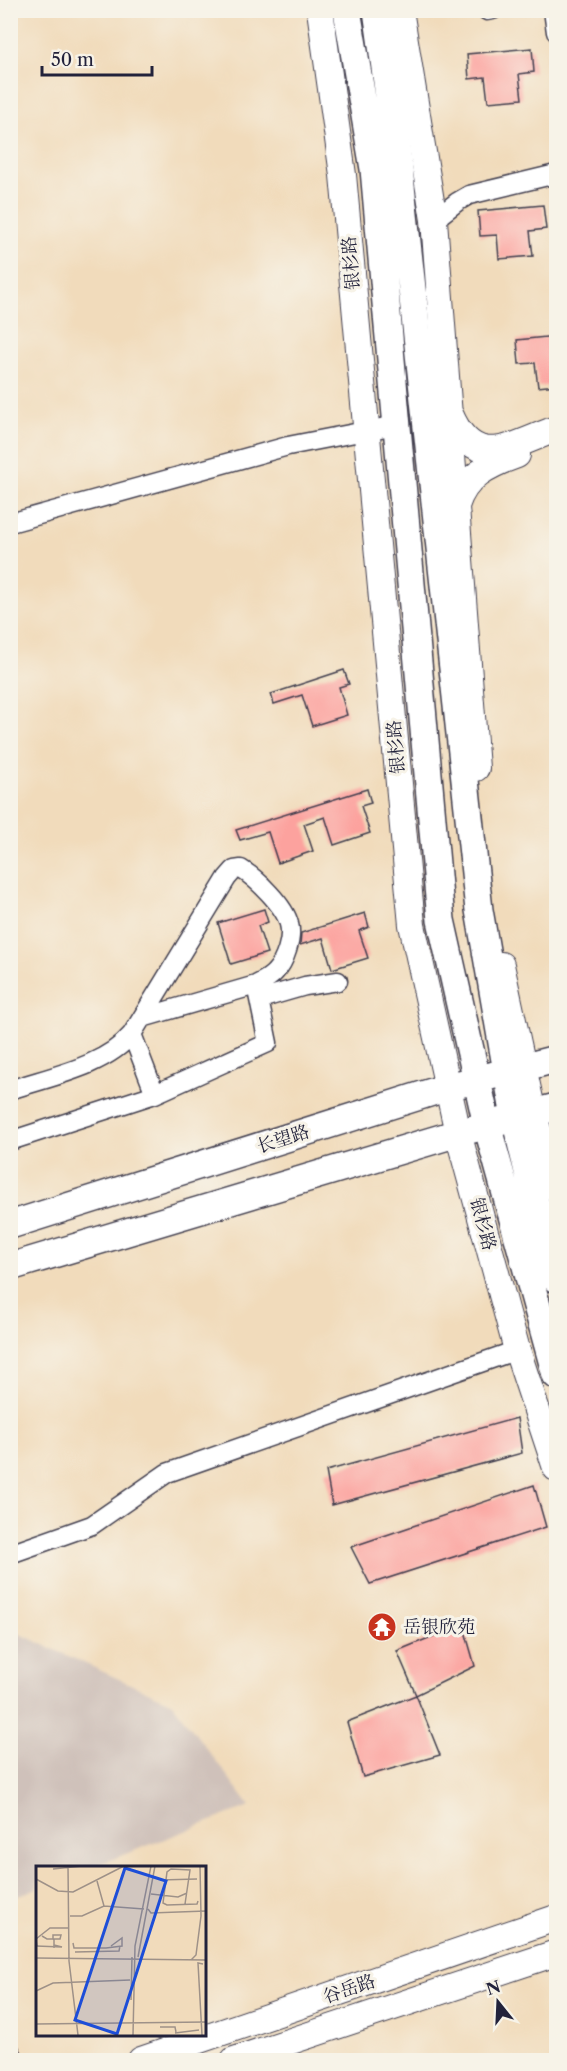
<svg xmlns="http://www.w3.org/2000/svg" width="567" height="2071" font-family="'Libre Caslon Text','Noto Serif SC',serif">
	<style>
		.industrial { fill: #cfc1ba }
		.building { fill: #fca29e }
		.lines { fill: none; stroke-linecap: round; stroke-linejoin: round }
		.street-casing { stroke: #413e4e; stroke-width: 21 }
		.secondary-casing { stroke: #413e4e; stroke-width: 28 }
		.primary-casing { stroke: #413e4e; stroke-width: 30 }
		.street { stroke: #fff; stroke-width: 18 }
		.secondary { stroke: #fff; stroke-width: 26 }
		.primary { stroke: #fff; stroke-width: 27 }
		.labels { text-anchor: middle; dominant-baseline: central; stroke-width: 6; stroke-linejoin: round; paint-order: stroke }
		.street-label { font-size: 18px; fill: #22223b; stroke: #f7f3e8 }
		.poi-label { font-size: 18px; fill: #22223b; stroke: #f7f3e8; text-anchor: start }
		.inset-road { fill: none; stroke: #9e9188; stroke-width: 1.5 }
		.view { fill: #1d4ed8; fill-opacity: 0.15; stroke: #1d4ed8; stroke-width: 3 }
		.inset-edge { fill: none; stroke: #22223b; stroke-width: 3 }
	</style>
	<rect width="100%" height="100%" fill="#f7f3e8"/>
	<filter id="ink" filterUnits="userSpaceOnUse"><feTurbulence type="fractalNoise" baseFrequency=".0167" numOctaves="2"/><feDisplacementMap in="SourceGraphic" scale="12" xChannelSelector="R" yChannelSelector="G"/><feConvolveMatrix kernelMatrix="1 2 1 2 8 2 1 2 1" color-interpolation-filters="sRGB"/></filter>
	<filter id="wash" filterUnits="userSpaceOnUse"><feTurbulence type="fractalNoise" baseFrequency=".008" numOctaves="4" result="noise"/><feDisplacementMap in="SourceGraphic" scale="24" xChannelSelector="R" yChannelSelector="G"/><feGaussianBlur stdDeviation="1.35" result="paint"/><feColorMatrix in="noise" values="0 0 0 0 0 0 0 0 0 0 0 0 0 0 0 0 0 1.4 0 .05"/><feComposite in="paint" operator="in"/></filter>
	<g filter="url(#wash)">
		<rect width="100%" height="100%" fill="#f1dbbb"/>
		<path class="industrial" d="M11 1630 172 1703 250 1806 92 1867H38L37 1888 11 1899Z"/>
		<g id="blocks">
			<path class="building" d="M532 48 534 72 519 74 522 99 488 102 485 77 469 79 467 54Z
				M543 205 546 229 530 231 533 256 499 259 497 235 480 236 478 211Z
				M556 336V385L538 387 535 363 519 364 517 340Z
				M344 670 349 684 339 687 347 715 312 726 302 695 274 704 271 694Z
				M367 789 371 803 361 806 370 833 334 845 325 817 304 824 313 851 278 863 268 832 240 840 236 830Z
				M264 909 268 922 258 926 267 953 231 964 218 923Z
				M365 913 369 927 359 931 368 958 332 969 323 938 300 945 301 933Z
				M517 1418 522 1453 332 1505 326 1471Z
				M534 1485 546 1527 370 1584 351 1547Z
				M463 1624 475 1666 416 1695 397 1651Z
				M416 1695 440 1755 363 1777 347 1722Z"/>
		</g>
	</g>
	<g filter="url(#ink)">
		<use href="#blocks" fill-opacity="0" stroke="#413e4e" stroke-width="1.5"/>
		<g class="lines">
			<g class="street-casing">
				<path id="street" d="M553 10 556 32
					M487 11 493 10
					M434 220 457 202 469 195 556 174
					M10 523 288 446 396 425
					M260 999 305 986 338 981
					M132 1034 155 1094
					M10 1090C51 1076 104 1067 132 1034L227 878 234 870 241 869C256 878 285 906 289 924 293 938 285 962 275 972 270 978 263 981 256 985L142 1018
					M10 1141 155 1094 268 1043 256 985
					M10 1554 92 1525 167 1473 517 1350
					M10 2051 15 2060"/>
			</g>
			<g class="secondary-casing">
				<path id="secondary" d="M320 10 343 175 412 925 458 1133 517 1350 556 1468
					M400 10 434 220 476 768
					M450 414C475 473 511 445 556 429
					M456 506C465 476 489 465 517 455
					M501 965 533 1113 556 1188
					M141 2060 556 1918
					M234 2060 556 1953"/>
			</g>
			<g class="primary-casing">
				<path id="primary" d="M347 10 374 169 441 920 487 1125 556 1375
					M377 10 399 168 479 910 515 1118 543 1233 556 1279
					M10 1225 448 1087 556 1059
					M10 1267 458 1133 556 1107"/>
			</g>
			<use href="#street" class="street"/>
			<use href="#secondary" class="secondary"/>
			<use href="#primary" class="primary"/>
		</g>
	</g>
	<defs>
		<g id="temple-disc" transform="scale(1.5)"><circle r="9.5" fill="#c8321e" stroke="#f7f3e8"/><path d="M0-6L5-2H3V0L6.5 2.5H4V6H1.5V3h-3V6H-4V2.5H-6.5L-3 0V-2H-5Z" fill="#fff"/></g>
	</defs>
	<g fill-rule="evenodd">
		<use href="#temple-disc" x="382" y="1627"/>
	</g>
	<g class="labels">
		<g class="street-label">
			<text transform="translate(351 263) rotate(-95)">银杉路</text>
			<text transform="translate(396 747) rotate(-95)">银杉路</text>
			<text transform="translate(283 1139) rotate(-18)">长望路</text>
			<text transform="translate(483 1224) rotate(75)">银杉路</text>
			<text transform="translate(349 1989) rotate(-19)">谷岳路</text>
		</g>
		<g class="poi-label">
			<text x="403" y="1627">岳银欣苑</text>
		</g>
	</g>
	<g transform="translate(36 1866)">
		<rect width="170" height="170" fill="#f1dbbb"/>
		<path class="inset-road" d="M32 0 33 95 42 169M17 3 46 0M0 13 22 25 37 26 88 0M124 14 161 13M61 15 68 40M115 28 142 31 151 27M149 38 154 4 135 3 131 6 127 37 131 39 161 38 162 35M112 43 115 47 170 45M34 50H46L68 40 108 43M6 70 11 73H24L25 69H17V73L18 74V82M37 77 38 82H70L86 80V72L75 80M0 80 26 81 18 79M1 81 0 73 14 62H33M39 86 83 85 84 80M102 91 119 0M0 92 170 94M155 94 160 89 165 50 164 0M0 125 17 117 94 114M95 134 96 91M0 158 170 156M124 161H139L140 166M139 167 163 164M97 169 99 80 115 0M166 169 162 97 167 98"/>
		<path class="view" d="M89 2 130 15 81 168 39 154Z"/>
		<rect width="170" height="170" class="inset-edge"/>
	</g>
	<rect width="567" height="2071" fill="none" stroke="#f7f3e8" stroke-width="36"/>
	<g transform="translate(498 2002) rotate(342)" stroke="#f7f3e8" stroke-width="4.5" paint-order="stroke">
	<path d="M0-4.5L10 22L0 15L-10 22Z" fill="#22223b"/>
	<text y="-9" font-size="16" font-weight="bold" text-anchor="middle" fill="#22223b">N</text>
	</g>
	<path d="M42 66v9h110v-9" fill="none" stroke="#22223b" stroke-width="3"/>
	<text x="51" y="66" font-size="18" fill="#22223b" stroke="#f7f3e8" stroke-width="4.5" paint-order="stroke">50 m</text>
</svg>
